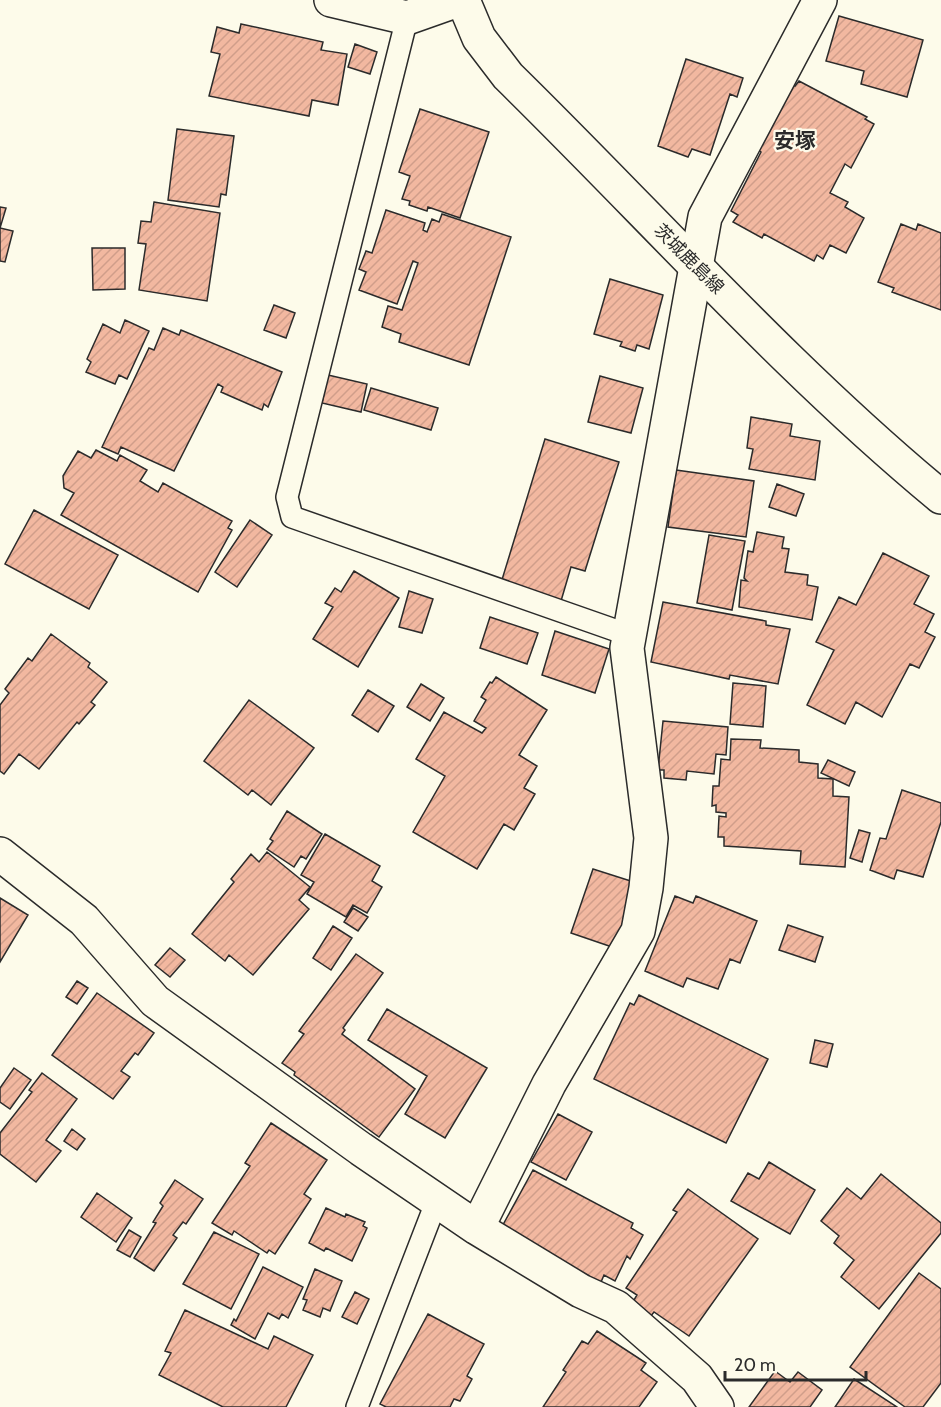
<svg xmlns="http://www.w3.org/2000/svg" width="941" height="1407" font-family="Cabin,'Noto Sans JP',sans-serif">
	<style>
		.building { fill: url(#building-hatch); stroke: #2b2b2b; stroke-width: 1.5 }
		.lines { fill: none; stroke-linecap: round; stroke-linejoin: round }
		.lane-casing { stroke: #2b2b2b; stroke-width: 24 }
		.street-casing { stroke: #2b2b2b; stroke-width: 36 }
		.primary-casing { stroke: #2b2b2b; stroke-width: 36 }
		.lane { stroke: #fdfbea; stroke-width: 21 }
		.street { stroke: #fdfbea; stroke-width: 33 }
		.primary { stroke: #fdfbea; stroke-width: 33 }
		.labels { text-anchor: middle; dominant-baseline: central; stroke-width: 4.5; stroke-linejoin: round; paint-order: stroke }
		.street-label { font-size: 18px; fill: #2b2b2b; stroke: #fdfbea }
		.quarter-label { font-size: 21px; font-weight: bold; fill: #2b2b2b; stroke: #fdfbea }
	</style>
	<defs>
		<pattern id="building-hatch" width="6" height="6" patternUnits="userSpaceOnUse" patternTransform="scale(1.5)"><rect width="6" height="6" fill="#f2b8a0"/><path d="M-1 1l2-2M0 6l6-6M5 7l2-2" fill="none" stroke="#d09e8a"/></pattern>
	</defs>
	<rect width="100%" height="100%" fill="#fdfbea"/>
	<path class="building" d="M839 16 923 40 907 97 861 84 864 71 826 61Z
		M241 24 323 42 321 50 347 54 338 105 312 100 309 116 209 96 220 54 211 52 217 27 239 33Z
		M355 44 377 52 370 74 348 67Z
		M686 59 743 78 737 97 730 94 710 155 692 149 688 157 658 146Z
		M799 81 867 117 865 119 874 124 851 168 845 164 830 193 848 202 845 207 864 218 846 253 830 245 823 259 817 255 814 261 764 234 762 238 733 222 738 215 731 211 761 152 756 149 788 83 795 86Z
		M420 109 489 132 460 218 428 207 427 211 409 205 410 201 402 199 410 176 399 172Z
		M177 129 234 136 226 195 221 194 219 207 168 200Z
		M154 202 220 213 207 301 139 290 146 244 138 243 141 221 151 222Z
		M0 207 6 208 0 228 13 231 5 262 0 261Z
		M386 210 425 223 423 230 427 232 432 219 439 222 442 214 511 237 469 365 399 342 401 334 382 327 388 306 402 310 418 263 413 261 397 304 359 290 366 272 359 269 366 251 372 253Z
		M901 224 916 230 918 224 941 233V310L892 292 894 288 878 282Z
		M92 248H125V289L93 290Z
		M610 279 663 295 649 349 637 345 635 351 620 346 622 342 594 334Z
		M274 305 295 313 286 338 264 330Z
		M125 320 149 331 127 379 119 375 115 384 86 372 91 362 87 359 103 324 120 333Z
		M163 328 179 335 181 330 282 372 268 407 264 404 262 410 221 392 223 387 218 384 174 471 121 447 118 454 102 447 149 348 154 350Z
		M328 375 367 384 361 412 322 403Z
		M600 376 643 388 631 433 588 422Z
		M371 388 438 408 431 430 364 410Z
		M751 417 792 424 790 436 820 441 815 480 749 469 753 449 747 448Z
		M545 439 619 462 585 571 571 567 561 601 501 583Z
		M96 450 117 461 120 455 147 470 140 481 158 492 163 483 232 521 228 528 232 530 198 592 61 515 74 493 64 488 63 476 78 451 91 458Z
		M676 470 754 481 746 537 668 527Z
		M777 484 804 494 796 516 769 507Z
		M34 510 118 555 89 609 5 564Z
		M250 520 272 535 237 587 215 572Z
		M757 532 784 537 782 548 789 549 785 572 808 575 807 585 818 587 812 620 739 607 741 580 747 581 744 578 748 551 753 552Z
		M709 535 745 541 732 610 697 603Z
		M883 553 929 576 914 604 934 614 925 632 935 637 919 668 910 664 882 717 856 702 845 724 807 705 834 650 816 642 839 597 856 605Z
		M354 571 399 598 358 667 313 639 333 607 325 603 335 588 341 592Z
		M409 591 433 599 422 633 399 627Z
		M663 602 766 621V625L790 629 778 684 730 675 729 679 651 662Z
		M490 617 538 633 527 664 480 648Z
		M555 631 609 649 595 693 542 675Z
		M51 634 90 663 88 667 107 682 91 702 95 705 79 724 77 722 39 769 19 754 4 774 0 771V705L9 693 5 689 28 658 32 661Z
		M496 677 547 710 519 755 537 766 524 788 535 794 514 830 504 824 477 869 413 832 445 776 416 759 444 712 482 733 486 728 474 721 486 700 481 697 490 682 492 683Z
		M733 683 766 686 763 727 730 724Z
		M421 684 444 698 430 721 407 707Z
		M368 690 394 706 378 732 352 715Z
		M249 700 314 748 271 805 252 790 248 795 204 761Z
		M663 721 728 727 726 755 716 754 714 774 687 771 686 780 664 778V770H658Z
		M731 739 761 740 760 748 799 750V762L818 764V778L833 779V796L849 797 845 867 800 864 801 851 724 846V837H718L719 816 726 817V813L716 812V805L712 806 713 786H719L721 759 730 760Z
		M828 760 855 772 849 786 821 773Z
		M902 790 941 803V822L923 877 897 870 894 879 870 870 880 838 886 839Z
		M287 811 322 834 306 859 301 856 294 867 267 849 273 841 270 839Z
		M859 830 870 833 862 862 850 858Z
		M325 834 380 866 372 881 382 887 367 913 353 905 346 917 307 894 314 882 301 875Z
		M267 852 310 887 299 900 309 909 253 975 229 955 225 961 192 934 234 882 231 879 251 854 259 862Z
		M593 869 637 883 615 948 571 933Z
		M675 896 693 903 696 896 757 921 740 963 730 959 718 989 687 978 683 987 645 971Z
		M0 898 28 915 0 962Z
		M353 908 368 917 358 931 344 922Z
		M788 925 823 937 815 962 779 950Z
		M333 926 352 938 331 970 313 958Z
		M170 948 185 960 170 977 155 965Z
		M356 954 383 973 343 1028 345 1030 342 1034 415 1089 379 1137 294 1075 295 1072 282 1063 304 1034 299 1031Z
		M77 981 88 988 77 1004 66 997Z
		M97 993 154 1033 138 1055 135 1053 121 1071 130 1077 113 1099 52 1055Z
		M639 995 768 1059 726 1143 594 1079 630 1003 634 1005Z
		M387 1009 487 1068 445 1138 405 1114 427 1076 368 1040Z
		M815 1040 833 1044 827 1067 810 1063Z
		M14 1068 31 1080 10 1109 0 1102V1088Z
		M42 1073 77 1099 46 1140 61 1151 36 1182 0 1154V1133L32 1092 29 1090Z
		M558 1114 592 1132 566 1180 531 1162Z
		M271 1123 327 1160 304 1194 311 1199 275 1254 269 1250 267 1253 234 1231 232 1235 212 1223 250 1166 245 1163Z
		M72 1129 85 1139 77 1150 64 1141Z
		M769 1162 815 1190 790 1234 731 1201 748 1173 759 1179Z
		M533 1170 633 1223 631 1228 643 1235 630 1259 627 1256 615 1281 604 1275 599 1287 499 1232Z
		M881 1174 941 1223V1233L879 1309 841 1277 854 1260 834 1243 839 1236 821 1221 847 1188 861 1199Z
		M175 1180 203 1199 186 1224 183 1222 173 1235 177 1238 154 1271 134 1258 156 1223 153 1222 163 1206 160 1203Z
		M688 1189 758 1239 689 1336 654 1312 650 1317 631 1305 637 1295 626 1288 677 1212 673 1210Z
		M97 1193 132 1218 116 1242 81 1217Z
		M326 1208 345 1217 346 1214 365 1222 363 1226 367 1228 352 1261 326 1248 324 1251 309 1243Z
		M129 1230 141 1237 130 1257 117 1250Z
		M214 1232 259 1254 231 1309 183 1284Z
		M263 1267 303 1287 288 1318 282 1314 279 1319 268 1313 255 1339 231 1325 234 1319 236 1321Z
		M315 1269 342 1281 330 1311 323 1308 320 1317 303 1310 307 1300 303 1299Z
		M919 1273 941 1289V1383L923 1407H905L850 1367Z
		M355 1292 369 1299 357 1324 342 1317Z
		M185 1310 268 1349 274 1336 313 1355 286 1407H223L159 1375 171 1353 165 1351Z
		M428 1314 484 1344 467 1376 472 1379 460 1401 454 1399 450 1407H386L380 1404Z
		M597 1331 646 1363 641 1370 657 1382 639 1407H543L566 1372 563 1370 582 1341 588 1344Z
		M775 1371 790 1382 798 1372 822 1390 810 1407H749Z
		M854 1379 897 1407H835Z"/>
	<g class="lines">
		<g class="lane-casing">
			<path id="lane" d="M407 18 287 497 292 517 629 635
				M357 1407 437 1200"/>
		</g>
		<g class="street-casing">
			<path id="street" d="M331 0 407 18 458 0
				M0 854 84 920 155 1001 361 1149 477 1228 581 1291 616 1307 697 1378 717 1407
				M477 1228 549 1084 638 931 646 888 651 838 627 648 705 217 820 0"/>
		</g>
		<g class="primary-casing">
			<path id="primary" d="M463 0 479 38 508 76C652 217 786 369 941 497"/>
		</g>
		<use href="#lane" class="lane"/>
		<use href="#street" class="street"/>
		<use href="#primary" class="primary"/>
	</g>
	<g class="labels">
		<g class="street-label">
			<text transform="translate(689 259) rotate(45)">茨城鹿島線</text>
		</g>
		<g class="quarter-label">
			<text x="795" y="140">安塚</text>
		</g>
	</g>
	<path d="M725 1371v9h141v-9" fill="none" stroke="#2b2b2b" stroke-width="3"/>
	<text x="734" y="1371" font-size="18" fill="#2b2b2b" stroke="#fdfbea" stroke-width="4.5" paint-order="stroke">20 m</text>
</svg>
